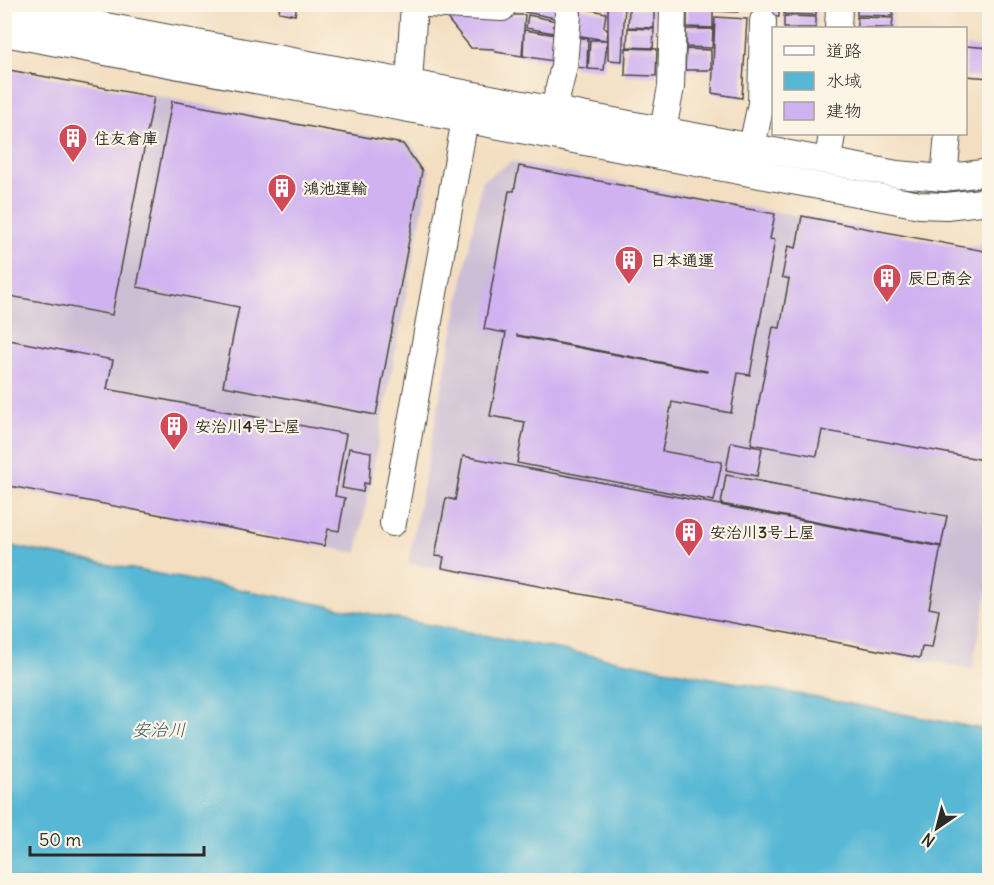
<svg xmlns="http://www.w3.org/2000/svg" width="994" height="885" font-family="Delius,'Klee One',sans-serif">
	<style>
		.industrial { fill: #ccbed4 }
		.water { fill: #57b8d5; stroke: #417280; stroke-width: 1.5 }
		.building { fill: #d0b2f1; fill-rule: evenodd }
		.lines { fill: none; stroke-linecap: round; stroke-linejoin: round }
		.minor-casing { stroke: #494642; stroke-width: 28 }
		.minor { stroke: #fff; stroke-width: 26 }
		.labels { text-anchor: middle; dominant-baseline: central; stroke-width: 4.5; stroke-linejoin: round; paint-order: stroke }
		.poi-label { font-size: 16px; font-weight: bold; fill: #2b2b2b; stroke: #fcf5e5; text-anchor: start }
		.water-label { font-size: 18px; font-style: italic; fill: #3a5c66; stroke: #fcf5e5 }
	</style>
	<rect width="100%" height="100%" fill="#fcf5e5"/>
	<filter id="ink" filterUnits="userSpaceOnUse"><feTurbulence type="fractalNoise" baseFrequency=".0167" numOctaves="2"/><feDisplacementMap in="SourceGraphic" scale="12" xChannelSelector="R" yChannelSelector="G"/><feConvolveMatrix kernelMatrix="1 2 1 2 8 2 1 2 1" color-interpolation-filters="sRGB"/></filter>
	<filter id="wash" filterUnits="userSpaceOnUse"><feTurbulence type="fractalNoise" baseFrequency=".008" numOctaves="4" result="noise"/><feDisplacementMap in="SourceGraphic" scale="24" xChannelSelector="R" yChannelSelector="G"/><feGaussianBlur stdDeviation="1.35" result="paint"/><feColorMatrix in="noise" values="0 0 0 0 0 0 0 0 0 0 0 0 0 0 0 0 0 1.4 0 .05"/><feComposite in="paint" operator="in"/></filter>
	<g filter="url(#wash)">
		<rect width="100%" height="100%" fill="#f3dec1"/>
		<path class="industrial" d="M4 68 410 143 430 171 357 553 5 487Z
			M511 162 964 247 989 244 990 579 972 669 408 563 482 181Z"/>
		<path class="water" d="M5 545 988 730 989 727V880H5Z"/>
		<g id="blocks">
			<path class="building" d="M280 4H297L295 15 279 12Z
				M527 4 557 6 555 18 525 12Z
				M608 4H625L622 61 608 60Z
				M717 4H738V12L716 11Z
				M757 4H779V17L757 16Z
				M784 4H816V15L784 14Z
				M857 4H893V16L857 15Z
				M578 7 606 13 604 27 608 31 604 70 588 69 590 40H606L575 35Z
				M629 8 654 9V28L628 27Z
				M687 8 713 9V28L687 27Z
				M449 14 525 15 522 56 496 52 494 49 471 48 449 21Z
				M528 15 556 21 554 33 526 28Z
				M784 16 816 17V28H784Z
				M715 17 747 19 742 98 712 93Z
				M857 17 893 18 892 28H857Z
				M628 28 654 29 653 48 627 47Z
				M686 29H713L712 48 686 47Z
				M524 30 557 35 553 61 523 56Z
				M574 38H588L587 68 573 67Z
				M966 46 990 48V78L966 76Z
				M626 48 657 49 656 76 625 75Z
				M686 49 711 50V70H685Z
				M4 69 154 97 112 315 4 295Z
				M172 101 403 144 422 171 376 415 223 386 239 307 137 287Z
				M519 166 775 214 770 239 775 240 750 375 738 373 731 413 672 402 662 451 722 462 714 501 517 463 525 422 490 416 506 333 484 329 509 191H514ZM517 335 707 371V372L517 336Z
				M802 216 990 252V461L822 430 817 456 751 444 773 327 780 328 789 279 782 277 788 246 796 248Z
				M4 339 113 360 107 389 346 434 335 496 345 498 339 531 328 529 324 546 4 485Z
				M731 442 762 448 757 476 726 470Z
				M349 448 371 452 369 484 364 483 363 492 342 488Z
				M463 456 941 547 929 608 939 610 932 648 922 647 920 658 442 568 444 557 435 556 446 498 455 500Z
				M726 475 947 516 941 546 721 504Z"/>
		</g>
	</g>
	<g filter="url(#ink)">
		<use href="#blocks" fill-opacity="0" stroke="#494642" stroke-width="1.5"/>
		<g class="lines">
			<g class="minor-casing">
				<path id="minor" d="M427 4 502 8
					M4 7 897 174 944 178 990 172
					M838 28 839 7
					M4 33 920 205 946 206 990 201
					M409 83 414 4
					M554 109 564 66 568 14
					M663 130 671 87 673 8
					M752 146 761 104 763 21
					M828 160 832 134
					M944 178 948 134
					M393 523 465 119"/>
			</g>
			<use href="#minor" class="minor"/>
		</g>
	</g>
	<defs>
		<g id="building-pin" transform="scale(1.5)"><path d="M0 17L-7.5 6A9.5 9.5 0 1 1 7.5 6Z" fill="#d1495b" stroke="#fcf5e5"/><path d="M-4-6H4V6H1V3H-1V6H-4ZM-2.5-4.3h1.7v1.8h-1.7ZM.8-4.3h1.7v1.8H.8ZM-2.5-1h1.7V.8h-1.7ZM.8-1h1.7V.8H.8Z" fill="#fff"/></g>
	</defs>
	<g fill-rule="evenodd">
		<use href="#building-pin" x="73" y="138"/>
		<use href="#building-pin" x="282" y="188"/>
		<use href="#building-pin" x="629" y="260"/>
		<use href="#building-pin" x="887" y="278"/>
		<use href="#building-pin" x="174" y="426"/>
		<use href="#building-pin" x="689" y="532"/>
	</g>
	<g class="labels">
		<g class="poi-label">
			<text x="94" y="138">住友倉庫</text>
			<text x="303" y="188">鴻池運輸</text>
			<text x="650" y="260">日本通運</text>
			<text x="908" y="278">辰巳商会</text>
			<text x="195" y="426">安治川4号上屋</text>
			<text x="710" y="532">安治川3号上屋</text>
		</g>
		<g class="water-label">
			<text x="159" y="729">安治川</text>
		</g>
	</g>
	<rect width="994" height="885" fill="none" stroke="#fcf5e5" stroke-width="24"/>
	<rect x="772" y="27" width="195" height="108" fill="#fcf5e5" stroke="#a8a49b" stroke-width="1.5"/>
	<rect x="784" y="46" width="30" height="9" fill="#ffffff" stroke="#a8a49b" stroke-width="1.5"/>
	<text x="826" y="57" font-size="18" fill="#2b2b2b">道路</text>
	<rect x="784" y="72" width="30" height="18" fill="#57b8d5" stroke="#a8a49b" stroke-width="1.5"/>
	<text x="826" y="87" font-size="18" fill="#2b2b2b">水域</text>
	<rect x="784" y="102" width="30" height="18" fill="#d0b2f1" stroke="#a8a49b" stroke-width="1.5"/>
	<text x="826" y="117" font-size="18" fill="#2b2b2b">建物</text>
	<g transform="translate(937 828) rotate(215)" stroke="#fcf5e5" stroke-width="4.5" paint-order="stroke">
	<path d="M0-4.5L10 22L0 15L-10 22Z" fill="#2b2b2b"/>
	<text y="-9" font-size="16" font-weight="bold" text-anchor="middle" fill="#2b2b2b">N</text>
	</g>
	<path d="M30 846v9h174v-9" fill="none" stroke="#2b2b2b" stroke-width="3"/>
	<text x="39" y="846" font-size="18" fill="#2b2b2b" stroke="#fcf5e5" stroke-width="4.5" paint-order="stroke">50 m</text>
</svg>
